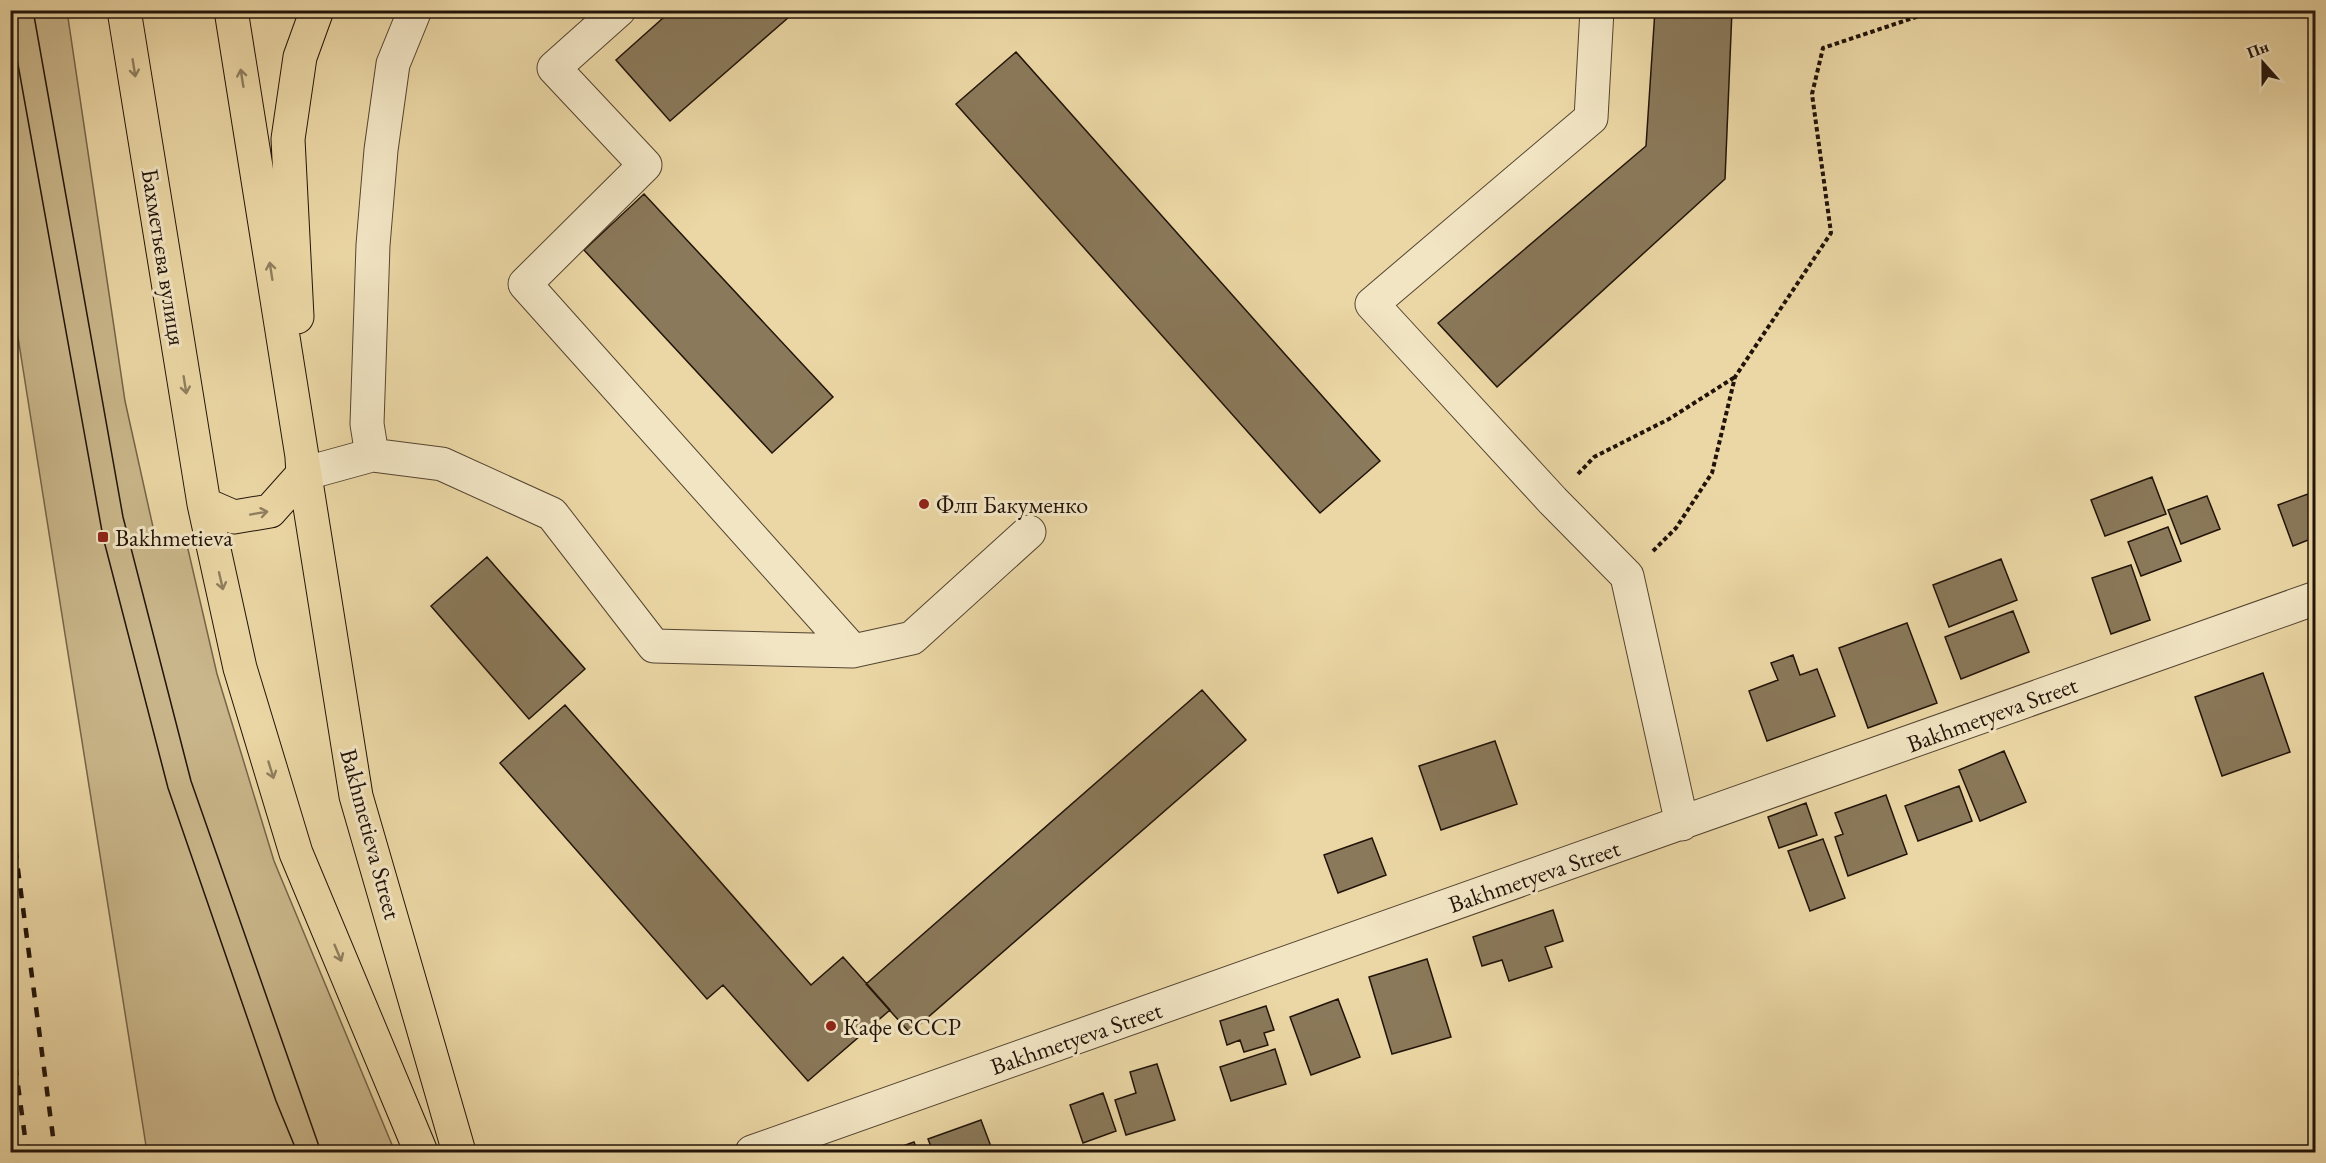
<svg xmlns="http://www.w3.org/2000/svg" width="2326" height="1163" font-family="'EB Garamond',serif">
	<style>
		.green { fill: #c9b68a; stroke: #75644a; stroke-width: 1.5 }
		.building { fill: #8a795a; stroke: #211309; stroke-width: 1.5 }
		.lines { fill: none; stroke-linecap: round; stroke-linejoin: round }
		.minor-casing { stroke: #544430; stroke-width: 35 }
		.major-casing { stroke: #211309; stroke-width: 35 }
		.path { stroke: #211309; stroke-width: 4; stroke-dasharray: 4.5 3; stroke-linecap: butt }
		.minor { stroke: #f2e5c4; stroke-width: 33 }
		.major { stroke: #ebd7a5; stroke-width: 33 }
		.tram { stroke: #211309; stroke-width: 1.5 }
		.rail { stroke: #211309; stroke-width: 4.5; stroke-dasharray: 10 10; stroke-linecap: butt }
		.oneway { stroke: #907f5f }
		.poi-dot { fill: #8f2418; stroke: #f2e5c4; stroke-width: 2 }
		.labels { text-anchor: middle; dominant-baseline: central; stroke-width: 6; stroke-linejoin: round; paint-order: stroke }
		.street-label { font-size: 24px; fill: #211309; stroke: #f2e5c4 }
		.poi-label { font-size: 24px; fill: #211309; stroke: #f2e5c4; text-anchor: start }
	</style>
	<rect width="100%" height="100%" fill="#ebd7a5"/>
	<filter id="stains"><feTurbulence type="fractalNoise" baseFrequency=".00333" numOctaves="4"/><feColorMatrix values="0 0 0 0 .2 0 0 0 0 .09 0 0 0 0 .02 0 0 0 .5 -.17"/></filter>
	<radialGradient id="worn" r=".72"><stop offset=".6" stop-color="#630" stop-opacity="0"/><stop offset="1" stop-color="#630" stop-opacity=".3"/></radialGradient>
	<path class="green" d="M10 11H67L125 401 157 545H187L217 674 274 861 395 1152H147L11 293Z"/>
	<path class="building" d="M672 10H797L670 121 616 60Z
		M1655 10H1732L1725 179 1497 387 1438 323 1646 146Z
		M1016 52 1380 461 1320 513 956 104Z
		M644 194 833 397 772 453 584 250Z
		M2152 477 2166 514 2105 536 2091 500Z
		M2316 491V537L2293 546 2278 505Z
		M2207 496 2220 529 2181 544 2168 510Z
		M2168 527 2181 561 2141 576 2128 542Z
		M487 557 585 669 529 719 431 606Z
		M2001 559 2017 600 1949 627 1933 585Z
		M2131 565 2150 620 2111 634 2092 578Z
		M2013 611 2029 652 1961 679 1945 637Z
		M1907 623 1937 703 1868 728 1839 648Z
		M1793 655 1800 675 1817 669 1835 716 1767 741 1749 691 1778 680 1771 663Z
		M2263 673 2290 752 2222 776 2195 697Z
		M1202 690 1246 740 910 1033 866 984Z
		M565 705 811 985 843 957 890 1010 808 1081 723 985 707 999 500 763Z
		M1495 741 1517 804 1441 830 1419 766Z
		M2004 751 2026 802 1980 821 1959 770Z
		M1959 786 1972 821 1918 841 1905 806Z
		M1886 795 1907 854 1848 876 1835 837 1843 834 1835 813Z
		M1806 803 1817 835 1779 848 1768 817Z
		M1372 838 1386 875 1338 893 1324 855Z
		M1823 839 1845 898 1810 911 1788 851Z
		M1553 910 1563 941 1545 947 1552 967 1509 981 1502 960 1482 966 1473 937Z
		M1427 959 1451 1037 1392 1054 1369 977Z
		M1338 999 1360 1057 1311 1075 1290 1017Z
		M1266 1006 1274 1030 1264 1033 1268 1045 1244 1052 1240 1040 1227 1045 1220 1021Z
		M1275 1049 1286 1084 1231 1101 1220 1067Z
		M1157 1064 1175 1120 1126 1135 1115 1100 1136 1093 1130 1072Z
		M1103 1093 1116 1131 1083 1143 1070 1105Z
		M981 1120 993 1152H933L928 1139Z
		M914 1142 918 1152H886Z"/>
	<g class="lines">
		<g class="minor-casing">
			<path id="minor" d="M619 10 554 68 645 165 525 284 853 651
				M1597 10 1591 118 1372 304 1553 501 1627 576 1682 824
				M372 455 442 464 552 514 654 646 853 651 912 638 1029 532
				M303 474 372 455 367 424 373 245 381 150 393 64 415 10
				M752 1152 2316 598"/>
		</g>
		<g class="major-casing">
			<path id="major" d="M124 10 204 504 240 668 296 853 421 1152
				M231 10 356 796 459 1152
				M297 317 288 139 300 57 317 10
				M204 504 234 517 270 511 303 474 302 458"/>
		</g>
		<path class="path" d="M1578 474 1594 457 1669 419 1735 377
			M1653 551 1676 528 1712 473 1735 377 1831 233 1812 94 1823 48 1937 10"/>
		<use href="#minor" class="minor"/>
		<use href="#major" class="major"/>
		<path class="tram" d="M33 10 123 517 191 781 321 1152
			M10 20 103 537 168 788 276 1101 297 1152"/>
		<path class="rail" d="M10 809 55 1152
			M10 1026 27 1152"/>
	</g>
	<defs><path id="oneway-shaft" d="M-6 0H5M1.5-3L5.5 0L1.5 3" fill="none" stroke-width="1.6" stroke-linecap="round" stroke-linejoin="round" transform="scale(1.5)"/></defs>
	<g class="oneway">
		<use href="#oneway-shaft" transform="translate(134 68) rotate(81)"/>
		<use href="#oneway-shaft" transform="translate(242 78) rotate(-99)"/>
		<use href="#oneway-shaft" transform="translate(271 271) rotate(-99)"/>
		<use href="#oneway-shaft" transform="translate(185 385) rotate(81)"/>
		<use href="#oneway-shaft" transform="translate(259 513) rotate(-10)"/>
		<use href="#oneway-shaft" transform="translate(221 581) rotate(77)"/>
		<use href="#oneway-shaft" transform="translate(271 770) rotate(73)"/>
		<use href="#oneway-shaft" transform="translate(338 953) rotate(67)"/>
	</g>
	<g class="poi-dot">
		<circle cx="924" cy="504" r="6"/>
		<rect x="97" y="531" width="12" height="12" rx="3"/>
		<circle cx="831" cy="1026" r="6"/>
	</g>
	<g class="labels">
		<g class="street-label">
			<text transform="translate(164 257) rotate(81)">Бахметьєва вулиця</text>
			<text transform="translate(1992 714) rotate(-20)">Bakhmetyeva Street</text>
			<text transform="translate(371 834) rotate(75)">Bakhmetieva Street</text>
			<text transform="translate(1534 876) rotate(-19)">Bakhmetyeva Street</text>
			<text transform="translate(1076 1038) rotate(-19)">Bakhmetyeva Street</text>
		</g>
		<g class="poi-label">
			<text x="936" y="504">Флп Бакуменко</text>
			<text x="115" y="537">Bakhmetieva</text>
			<text x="843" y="1026">Кафе СССР</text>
		</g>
	</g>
	<rect width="2326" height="1163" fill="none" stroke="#ebd7a5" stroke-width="36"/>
	<rect x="12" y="12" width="2302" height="1139" fill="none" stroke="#211309" stroke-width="3"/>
	<rect x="18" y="18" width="2290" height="1127" fill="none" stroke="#211309" stroke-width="1.5"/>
	<g transform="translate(2263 63) rotate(339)" stroke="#f2e5c4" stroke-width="4.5" paint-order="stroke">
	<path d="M0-4.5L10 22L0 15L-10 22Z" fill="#211309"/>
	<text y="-9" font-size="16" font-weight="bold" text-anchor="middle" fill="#211309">Пн</text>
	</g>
	<rect width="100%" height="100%" filter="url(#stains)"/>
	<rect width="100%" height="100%" fill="url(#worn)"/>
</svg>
